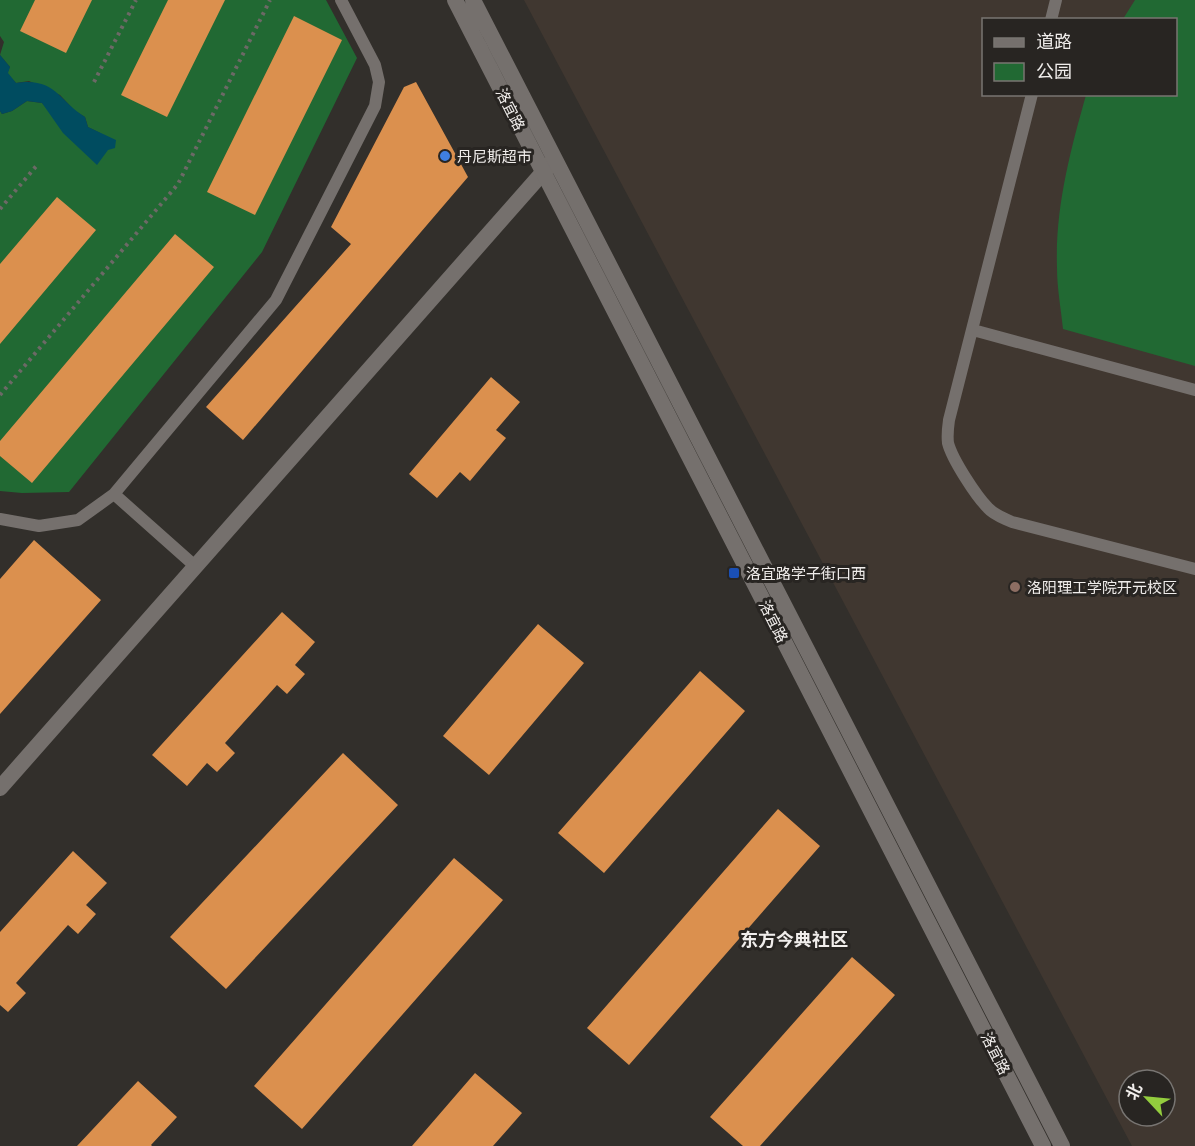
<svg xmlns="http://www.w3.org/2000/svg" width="1195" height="1146" font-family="Lato,'Noto Sans SC',sans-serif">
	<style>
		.built { fill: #403730; fill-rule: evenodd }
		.green { fill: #216933 }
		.water { fill: #004c60 }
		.building { fill: #db904e }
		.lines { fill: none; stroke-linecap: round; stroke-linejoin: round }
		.path { stroke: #6c6966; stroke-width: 4; stroke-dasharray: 3 4.5; stroke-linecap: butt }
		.service { stroke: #75706d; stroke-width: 12 }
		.minor { stroke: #75706d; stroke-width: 16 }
		.tertiary { stroke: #75706d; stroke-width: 16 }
		.shop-dot { fill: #3f7fe0; stroke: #282522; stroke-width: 2 }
		.transit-dot { fill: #1a4fb4; stroke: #282522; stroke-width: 2 }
		.education-dot { fill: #8d6e63; stroke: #282522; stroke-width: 2 }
		.labels { text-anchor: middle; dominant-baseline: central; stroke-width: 6; stroke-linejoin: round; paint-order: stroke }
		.street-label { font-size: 15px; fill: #f0edeb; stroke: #282522 }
		.poi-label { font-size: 15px; fill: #f0edeb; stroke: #282522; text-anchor: start }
		.quarter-label { font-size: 18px; font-weight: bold; fill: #f0edeb; stroke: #282522 }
	</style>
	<rect width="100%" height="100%" fill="#322f2b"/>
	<path class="built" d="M524 0H1195V1146H1132ZM984 20H1176V94H984ZM1129 1080H1165V1116H1129Z"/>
	<path class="green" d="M0 0H326L357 58 262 252 69 492 22 493 0 491V111L2 114 12 111 27 101 42 103 97 164 100 133 88 127 85 117 75 111 60 95 29 81 16 83 7 73 10 67 0 55 4 42 0 36Z
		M1135 0H1195V366L1063 329C1061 309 1057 288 1057 268 1055 208 1070 152 1086 95L1176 94V20L1123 19Z"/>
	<path class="water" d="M0 55 10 67 8 73 16 83C55 77 58 100 85 117L88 127 116 140 115 148 108 150 97 165 63 133 42 103 27 101 12 111 2 114 0 111Z"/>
	<path class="building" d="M35 0H92L66 53 20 31Z
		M168 0H225L167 117 121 95Z
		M294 16 342 40 255 215 207 192Z
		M416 82 468 177 243 440 206 407 351 244 331 227 404 87Z
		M57 197 96 230 0 344V264Z
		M175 234 214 267 32 483 0 456V441Z
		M491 377 520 402 496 430 506 438 470 481 460 472 437 498 409 474Z
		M34 540 101 600 0 714V579Z
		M282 612 315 642 295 665 305 674 287 694 277 685 225 743 235 753 217 772 207 763 187 786 152 755Z
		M538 624 584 663 489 775 443 736Z
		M700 671 745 711 604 873 558 833Z
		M343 753 398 805 226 989 170 937Z
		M778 809 820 846 629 1065 587 1028Z
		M73 851 107 883 86 905 96 914 78 934 68 925 16 983 26 993 8 1012 0 1005V932Z
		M454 858 503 900 302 1129 254 1086Z
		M852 957 895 995 760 1146H743L710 1117Z
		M475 1073 522 1113 493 1146H412Z
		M138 1081 177 1117 151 1145 152 1146H77Z"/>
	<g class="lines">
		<path class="path" d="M94 82 136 0
			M0 209 38 164
			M0 395 178 184 270 0"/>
		<path class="service" d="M1051 20 1056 0
			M1032 94 949 420C948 427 947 435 948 443 952 459 976 496 988 508 994 515 1004 518 1012 522L1195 569
			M973 330 1195 390
			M114 494 276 300 375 106 379 82 375 65 341 0
			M0 519 39 526 78 520 114 494 195 566"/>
		<path class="minor" d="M0 788 553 161"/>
		<path class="tertiary" d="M455 0 1043 1146
			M473 0 1062 1146"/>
	</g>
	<circle class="shop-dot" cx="445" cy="156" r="6"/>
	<rect class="transit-dot" x="728" y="567" width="12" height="12" rx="3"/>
	<circle class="education-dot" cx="1015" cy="587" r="6"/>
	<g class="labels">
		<g class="street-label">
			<text transform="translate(511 109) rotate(63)">洛宜路</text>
			<text transform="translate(774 621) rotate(63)">洛宜路</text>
			<text transform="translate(996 1053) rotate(63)">洛宜路</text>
		</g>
		<g class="poi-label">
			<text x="457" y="156">丹尼斯超市</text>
			<text x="746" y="573">洛宜路学子街口西</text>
			<text x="1027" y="587">洛阳理工学院开元校区</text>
		</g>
		<g class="quarter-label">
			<text x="794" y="939">东方今典社区</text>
		</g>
	</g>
	<rect x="982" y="18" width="195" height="78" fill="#282522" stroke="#787572" stroke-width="1.5"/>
	<rect x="994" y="38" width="30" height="9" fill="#75706d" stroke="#787572" stroke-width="1.5"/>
	<text x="1036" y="48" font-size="18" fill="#f0edeb">道路</text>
	<rect x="994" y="63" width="30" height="18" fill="#216933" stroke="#787572" stroke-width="1.5"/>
	<text x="1036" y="78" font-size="18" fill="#f0edeb">公园</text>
	<g transform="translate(1147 1098) rotate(296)"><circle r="28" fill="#282522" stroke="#787572" stroke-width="1.5"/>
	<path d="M0-4.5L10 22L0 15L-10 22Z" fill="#93cd3e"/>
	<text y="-9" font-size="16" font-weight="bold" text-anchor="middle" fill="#f0edeb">北</text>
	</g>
</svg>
